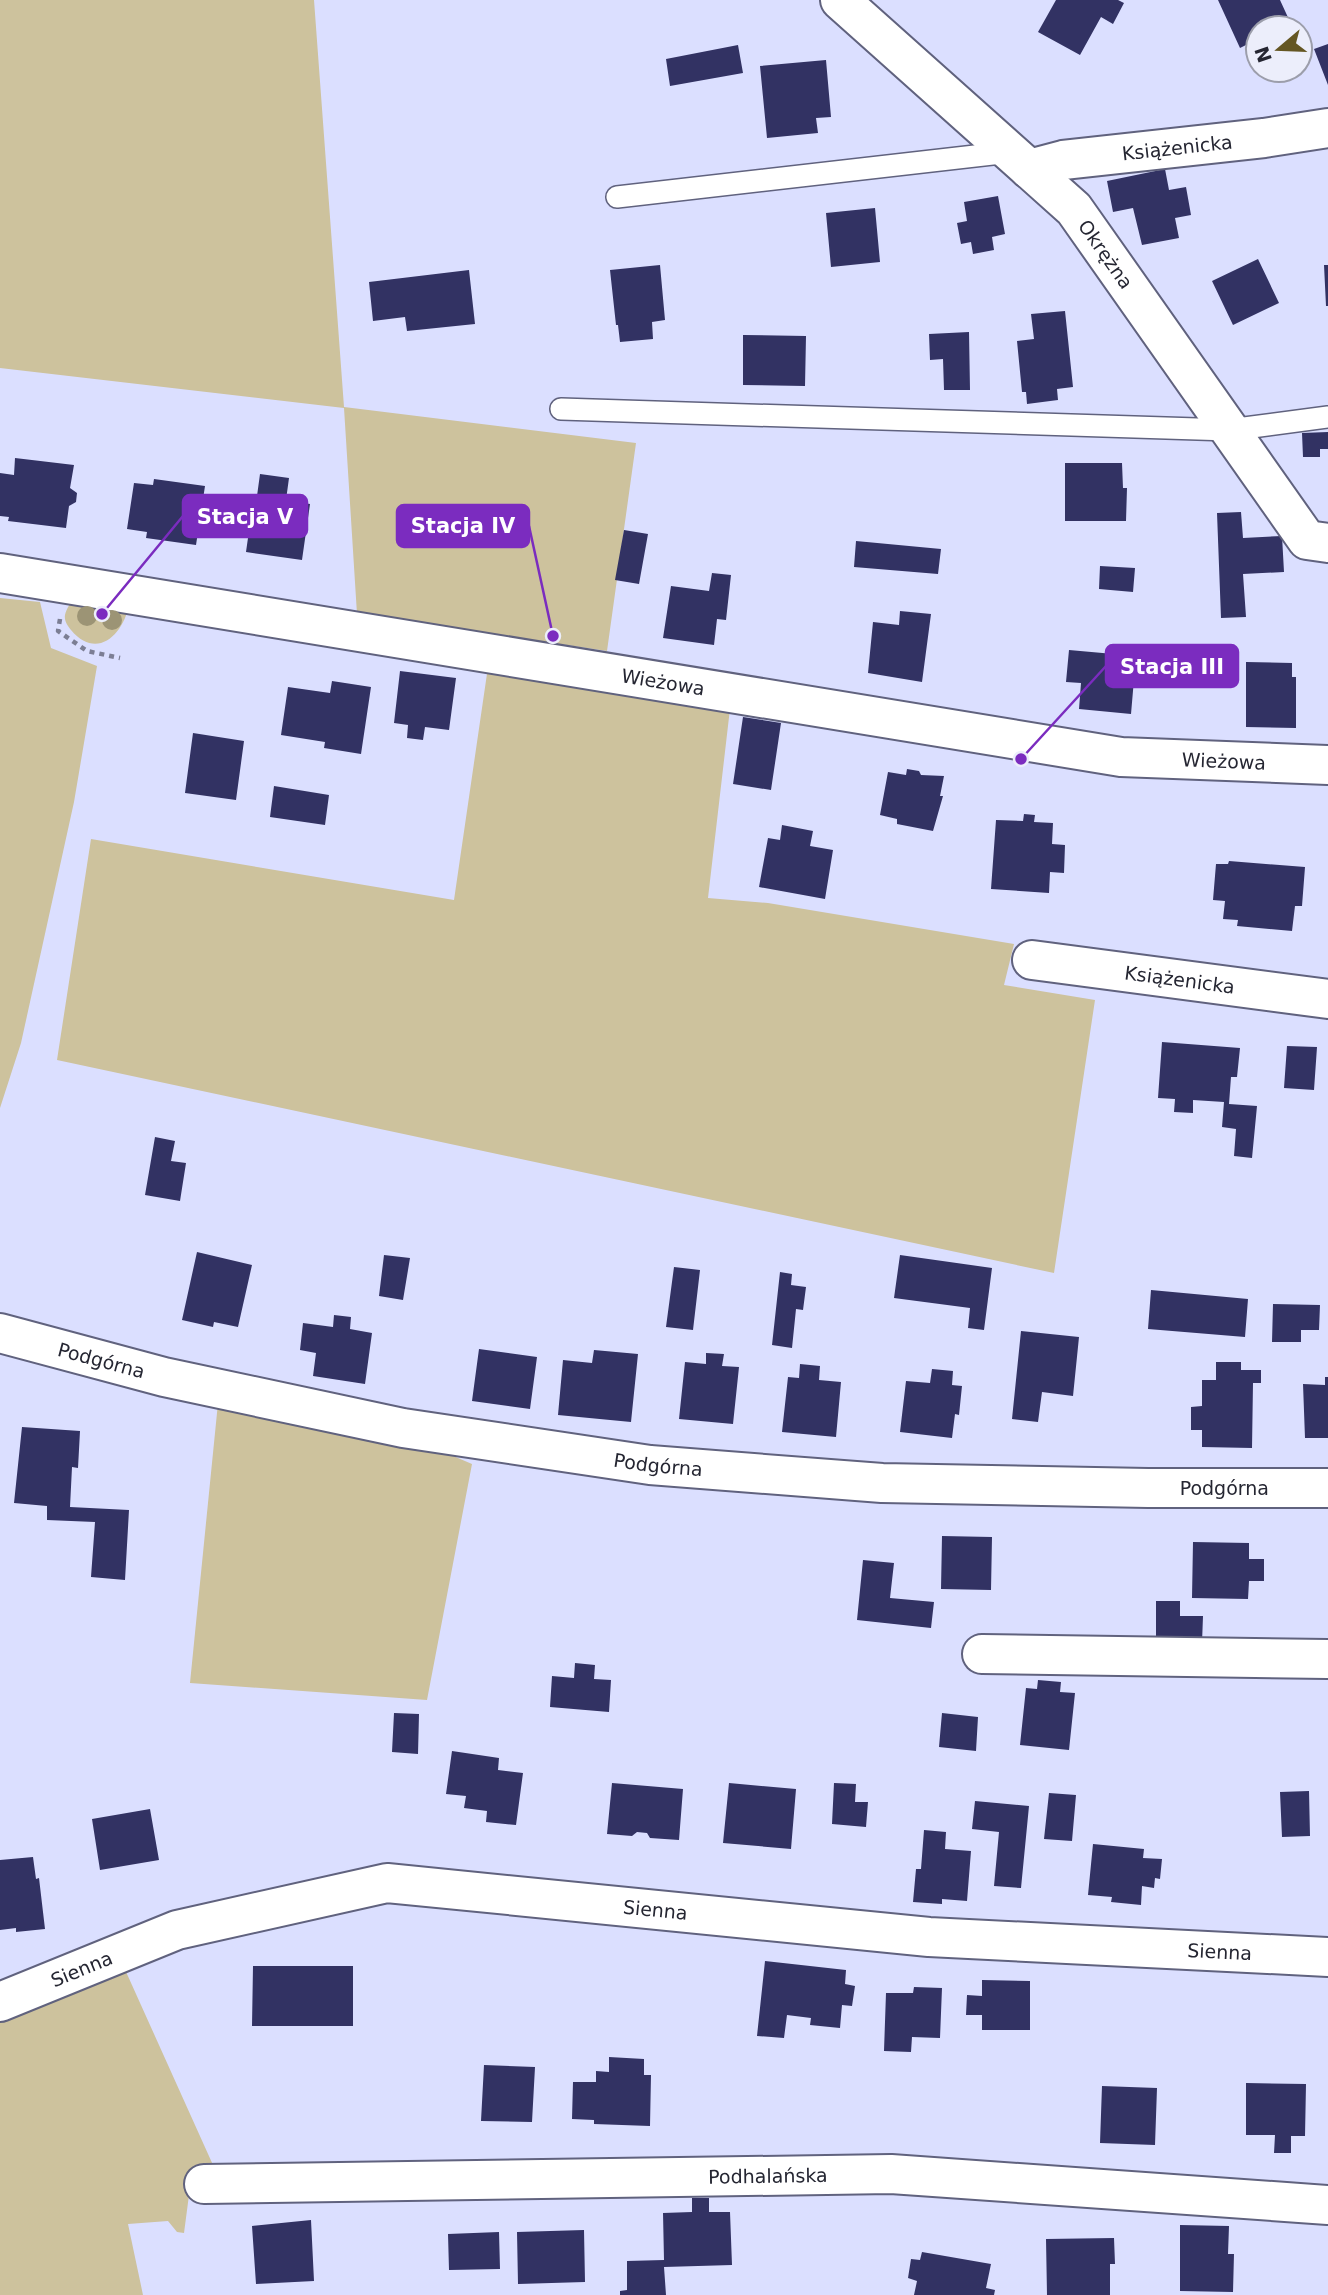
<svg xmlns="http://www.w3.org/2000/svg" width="1328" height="2295" font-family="'DejaVu Sans',sans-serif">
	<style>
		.green { fill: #cdc29d }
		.building { fill: #323263 }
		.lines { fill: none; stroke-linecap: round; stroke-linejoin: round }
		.service-casing { stroke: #60627e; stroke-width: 24 }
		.minor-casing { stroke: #60627e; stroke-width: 42 }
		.path { stroke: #7c7e94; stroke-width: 4.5; stroke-dasharray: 5 5; stroke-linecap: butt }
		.service { stroke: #fff; stroke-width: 21 }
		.minor { stroke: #fff; stroke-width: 38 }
		.tree { fill: #9c9475 }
		.labels { text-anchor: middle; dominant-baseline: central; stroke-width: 7; stroke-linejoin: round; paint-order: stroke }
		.street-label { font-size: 19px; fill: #252632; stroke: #eceefb }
		.leader { fill: none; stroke: #7b2cbf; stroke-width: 2.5 }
		.callout-dot { fill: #7b2cbf; stroke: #eceefb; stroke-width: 2.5 }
		.callout { fill: #7b2cbf; stroke: #7b2cbf; stroke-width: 2.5 }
		.callout-label { font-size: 21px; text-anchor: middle; font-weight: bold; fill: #fff }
	</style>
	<rect width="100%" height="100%" fill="#dbdfff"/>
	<path class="green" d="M0 0H314L344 407 636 443 607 651 357 614 344 408 0 368Z
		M76 595 129 604C124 634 97 661 71 630 68 626 64 621 65 615 66 609 72 601 76 595Z
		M0 598 40 602 51 648 97 666 74 802 21 1043 0 1108Z
		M489 660 731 700 708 898 768 903 1014 944 1004 985 1095 1000 1054 1273 57 1060 91 839 454 900Z
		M218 1403 418 1441 472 1464 427 1700 190 1683Z
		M118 1954 213 2165 189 2195 184 2233 177 2232 168 2221 128 2224 143 2295H0V2020Z"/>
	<path class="building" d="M1056 0H1118L1124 3 1113 24 1101 17 1080 55 1038 32Z
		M1218 0H1280L1291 24 1282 28H1258V39L1240 48Z
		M1328 44V85L1314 49Z
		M738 45 743 73 670 86 666 59Z
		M826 60 831 117 816 118 818 133 767 138 760 66Z
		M1165 169 1169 190 1186 187 1191 215 1175 218 1179 238 1142 245 1133 208 1113 212 1107 181Z
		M998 196 1005 234 992 237 994 250 973 254 971 242 961 244 957 223 967 221 964 202Z
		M875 208 880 262 831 267 826 213Z
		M1258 259 1279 303 1233 325 1212 281Z
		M660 265 665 320 652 322 653 339 620 342 618 325H616L610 270Z
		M1324 265H1328V306H1326Z
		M469 270 475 324 407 331 405 317 373 321 369 282Z
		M1065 311 1073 387 1057 389 1058 400 1027 404 1026 392H1022L1017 341 1034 339 1031 314Z
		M969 332 970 390H944L943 359 930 360 929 334Z
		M743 335 806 336 805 386 743 385Z
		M1328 432V449H1320V457H1303L1302 433Z
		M15 458 74 465 70 488 77 493 76 502 69 506 66 528 8 521 9 517 0 516V473L14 475Z
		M1065 463H1122L1123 488H1127L1126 521H1065Z
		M260 474 289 478 286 500 310 504 302 560 246 552 254 496H257Z
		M154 479 205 486 196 545 146 538 147 532 127 529 134 483 153 485Z
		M1241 512 1243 538 1282 536 1284 572 1243 574 1246 617 1221 618 1217 513Z
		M624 530 648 534 639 584 615 580Z
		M856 541 941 549 938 574 854 567Z
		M1100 566 1135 568 1133 592 1099 589Z
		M712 573 731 575 726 620 717 619 714 645 663 638 671 586 709 591Z
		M900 611 931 614 922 682 868 673 873 622 899 625Z
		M1069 650 1136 656 1131 714 1079 709 1081 683 1066 682Z
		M1246 662 1292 663V677H1296V728L1246 727Z
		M400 671 456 678 449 730 425 727 423 740 407 738 408 725 394 723Z
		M332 681 371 687 361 754 324 748 325 742 281 735 288 687 330 693Z
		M743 717 781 723 771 790 733 784Z
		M193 733 244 741 236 800 185 793Z
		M907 769 919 771 921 775 944 776 940 796H943L933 831 897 824V819L880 815 888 772 906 775Z
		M274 786 329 795 325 825 270 817Z
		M1024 814 1035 815 1034 822 1053 823 1052 844 1065 845 1064 873 1050 872 1049 893 991 889 996 820 1023 821Z
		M782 825 813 831 810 846 833 850 825 899 759 887 768 838 780 840Z
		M1229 861 1305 867 1302 906H1295L1292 931 1237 926 1238 920 1223 919 1225 901 1213 900 1216 864H1228Z
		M1162 1042 1240 1048 1237 1077H1231L1229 1104 1257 1106 1252 1158 1234 1156 1236 1129 1222 1127 1224 1102 1193 1100V1113L1174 1112 1175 1099 1158 1098Z
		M1287 1046 1317 1047 1314 1090 1284 1088Z
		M155 1137 175 1141 171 1161 186 1163 180 1201 145 1195Z
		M197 1252 252 1265 238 1327 214 1322 213 1327 182 1320Z
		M384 1255 410 1258 403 1300 379 1296Z
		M900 1255 992 1268 984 1330 968 1328 970 1308 894 1298Z
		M674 1267 700 1270 693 1330 666 1327Z
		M780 1272 792 1274 791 1285 806 1287 803 1310 796 1309 792 1348 772 1345Z
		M1151 1290 1248 1299 1245 1337 1148 1329Z
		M1273 1304 1320 1305 1319 1330H1301V1342H1272Z
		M334 1315 351 1317 350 1329 372 1333 365 1384 313 1376 316 1353 300 1350 303 1323 333 1327Z
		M1021 1331 1079 1337 1073 1396 1042 1392 1038 1422 1012 1419Z
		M479 1349 537 1357 530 1409 472 1401Z
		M594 1350 638 1354 631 1422 558 1415 563 1360 592 1363Z
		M706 1353 724 1354 722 1366 739 1367 733 1424 679 1419 685 1362 706 1364Z
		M1216 1362H1241V1370H1261V1383H1253L1252 1448 1202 1447V1430H1191V1407L1202 1406V1380H1216Z
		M800 1364 820 1366 819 1380 841 1382 836 1437 782 1432 788 1377 799 1378Z
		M932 1369 953 1371 952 1385 962 1386 959 1415 955 1414 952 1438 900 1432 906 1381 930 1383Z
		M1325 1377H1328V1438H1305L1303 1384 1325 1385Z
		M22 1427 80 1431 78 1468 72 1467 70 1507 129 1510 125 1580 91 1577 95 1522 47 1520V1506L14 1503Z
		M942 1536 992 1537 991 1590 941 1589Z
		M1193 1542 1249 1543V1559H1264V1581H1249L1248 1599 1192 1598Z
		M863 1560 894 1563 890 1598 934 1602 931 1628 857 1620Z
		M1156 1601H1180V1616H1203L1202 1643 1156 1642Z
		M575 1663 595 1665 594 1679 611 1680 609 1712 550 1707 552 1676 574 1678Z
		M1038 1680 1061 1682 1060 1692 1075 1693 1069 1750 1020 1745 1026 1688 1037 1689Z
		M394 1713 419 1714 418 1754 392 1752Z
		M942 1713 978 1717 976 1751 939 1747Z
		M452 1751 499 1758 498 1770 523 1773 516 1825 486 1822 487 1811 464 1808 466 1796 446 1794Z
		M612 1783 683 1789 679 1840 650 1838 647 1833 637 1832 632 1836 607 1834Z
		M729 1783 796 1789 791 1849 723 1843Z
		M834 1783 856 1784 855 1802H868L866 1827 832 1824Z
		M1309 1791 1310 1836 1282 1837 1280 1792Z
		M1049 1793 1076 1795 1072 1841 1044 1839Z
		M975 1801 1029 1806 1021 1888 994 1886 999 1832 972 1829Z
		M150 1809 159 1860 100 1870 92 1819Z
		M924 1830 946 1832 945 1849 971 1851 967 1901 942 1899V1904L913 1902 916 1869H921Z
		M1093 1844 1144 1849 1143 1858 1162 1859 1160 1879 1155 1878 1154 1888 1142 1886 1141 1905 1111 1902 1112 1897 1088 1895Z
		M33 1857 36 1879 39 1878 45 1929 16 1932V1928L0 1930V1860Z
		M765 1961 846 1970 845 1984 855 1986 852 2006 842 2005 840 2028 810 2025 811 2018 787 2015 784 2038 757 2036Z
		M253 1966H353V2026H252Z
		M982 1980 1030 1981V2030H982V2015H966L967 1995 982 1996Z
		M914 1987 942 1988 940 2038 912 2037 911 2052 884 2051 886 1993H913Z
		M609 2057 644 2059V2075H651L650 2126 594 2124V2120L572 2119 573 2082H596V2071L609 2072Z
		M484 2065 535 2067 532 2122 481 2121Z
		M1246 2083 1306 2084 1305 2136H1291V2153H1274L1275 2135H1246Z
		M1102 2086 1157 2088 1155 2145 1100 2143Z
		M692 2198H709V2212H730L732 2265 664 2267 666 2295H620V2291L627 2290V2261L664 2260 663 2213 692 2212Z
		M311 2220 314 2281 256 2284 252 2226Z
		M1180 2225 1229 2226 1228 2254H1234L1233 2292 1180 2291Z
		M584 2230 585 2282 518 2284 517 2232Z
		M499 2232 500 2269 449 2270 448 2234Z
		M1114 2238 1115 2264H1110V2295H1047L1046 2239Z
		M922 2252 991 2264 986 2288 995 2290 994 2295H914L917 2281 908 2278 911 2259 920 2260Z"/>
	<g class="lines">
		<g class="service-casing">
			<path id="service" d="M617 197 1010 152
				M561 409 1229 430 1328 417"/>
		</g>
		<g class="minor-casing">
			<g id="minor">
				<path id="s1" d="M840 0 1074 209 1307 540 1328 543"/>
				<path id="s2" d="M1029 169 1063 160 1264 138 1328 128"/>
				<path id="s3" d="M0 573 1121 757 1328 765"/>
				<path id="s4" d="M1032 960 1328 999"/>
				<path id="s5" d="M0 1333 164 1377 403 1428 650 1465 882 1483 1148 1488H1328"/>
				<path d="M982 1654 1328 1659"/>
				<path id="s6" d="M0 2002 177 1930 387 1883 929 1937 1328 1957"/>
				<path id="s7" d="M204 2184 891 2174 1328 2205"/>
			</g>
		</g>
		<path class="path" d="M60 619 58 631 87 651 120 658"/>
		<use href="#service" class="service"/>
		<use href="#minor" class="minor"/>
	</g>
	<g class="tree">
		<circle cx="87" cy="616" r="10"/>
		<circle cx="112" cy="620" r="10"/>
	</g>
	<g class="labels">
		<g class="street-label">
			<text stroke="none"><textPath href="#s2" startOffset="150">Książenicka</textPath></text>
			<text stroke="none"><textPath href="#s1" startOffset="369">Okrężna</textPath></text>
			<text stroke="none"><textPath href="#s3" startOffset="672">Wieżowa</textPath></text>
			<text stroke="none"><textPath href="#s3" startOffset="1239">Wieżowa</textPath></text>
			<text stroke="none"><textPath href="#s4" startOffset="149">Książenicka</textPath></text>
			<text stroke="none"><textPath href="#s5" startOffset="105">Podgórna</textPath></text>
			<text stroke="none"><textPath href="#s5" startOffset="672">Podgórna</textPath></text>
			<text stroke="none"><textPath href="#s5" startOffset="1239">Podgórna</textPath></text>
			<text stroke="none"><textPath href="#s6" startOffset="676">Sienna</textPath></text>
			<text stroke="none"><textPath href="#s6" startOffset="1242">Sienna</textPath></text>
			<text stroke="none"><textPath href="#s6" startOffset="88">Sienna</textPath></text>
			<text stroke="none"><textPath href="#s7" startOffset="564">Podhalańska</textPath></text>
		</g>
	</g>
	<path class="leader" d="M102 614L183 516M553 636L529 526M1021 759L1106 666"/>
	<g class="callout-dot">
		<circle cx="102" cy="614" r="7"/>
		<circle cx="553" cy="636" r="7"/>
		<circle cx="1021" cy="759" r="7"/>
	</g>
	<g class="callout">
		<rect x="183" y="495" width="124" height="42" rx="7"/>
		<rect x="397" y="505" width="132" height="42" rx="7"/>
		<rect x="1106" y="645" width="132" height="42" rx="7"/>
	</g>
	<g class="callout-label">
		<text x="245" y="524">Stacja V</text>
		<text x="463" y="533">Stacja IV</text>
		<text x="1172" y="674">Stacja III</text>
	</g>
	<g transform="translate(1279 49) rotate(251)"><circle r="33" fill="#eceefb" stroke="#9c9eab" stroke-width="2"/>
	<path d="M0-5L12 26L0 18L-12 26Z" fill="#645623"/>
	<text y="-10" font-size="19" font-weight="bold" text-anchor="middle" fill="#252632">N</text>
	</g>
</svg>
